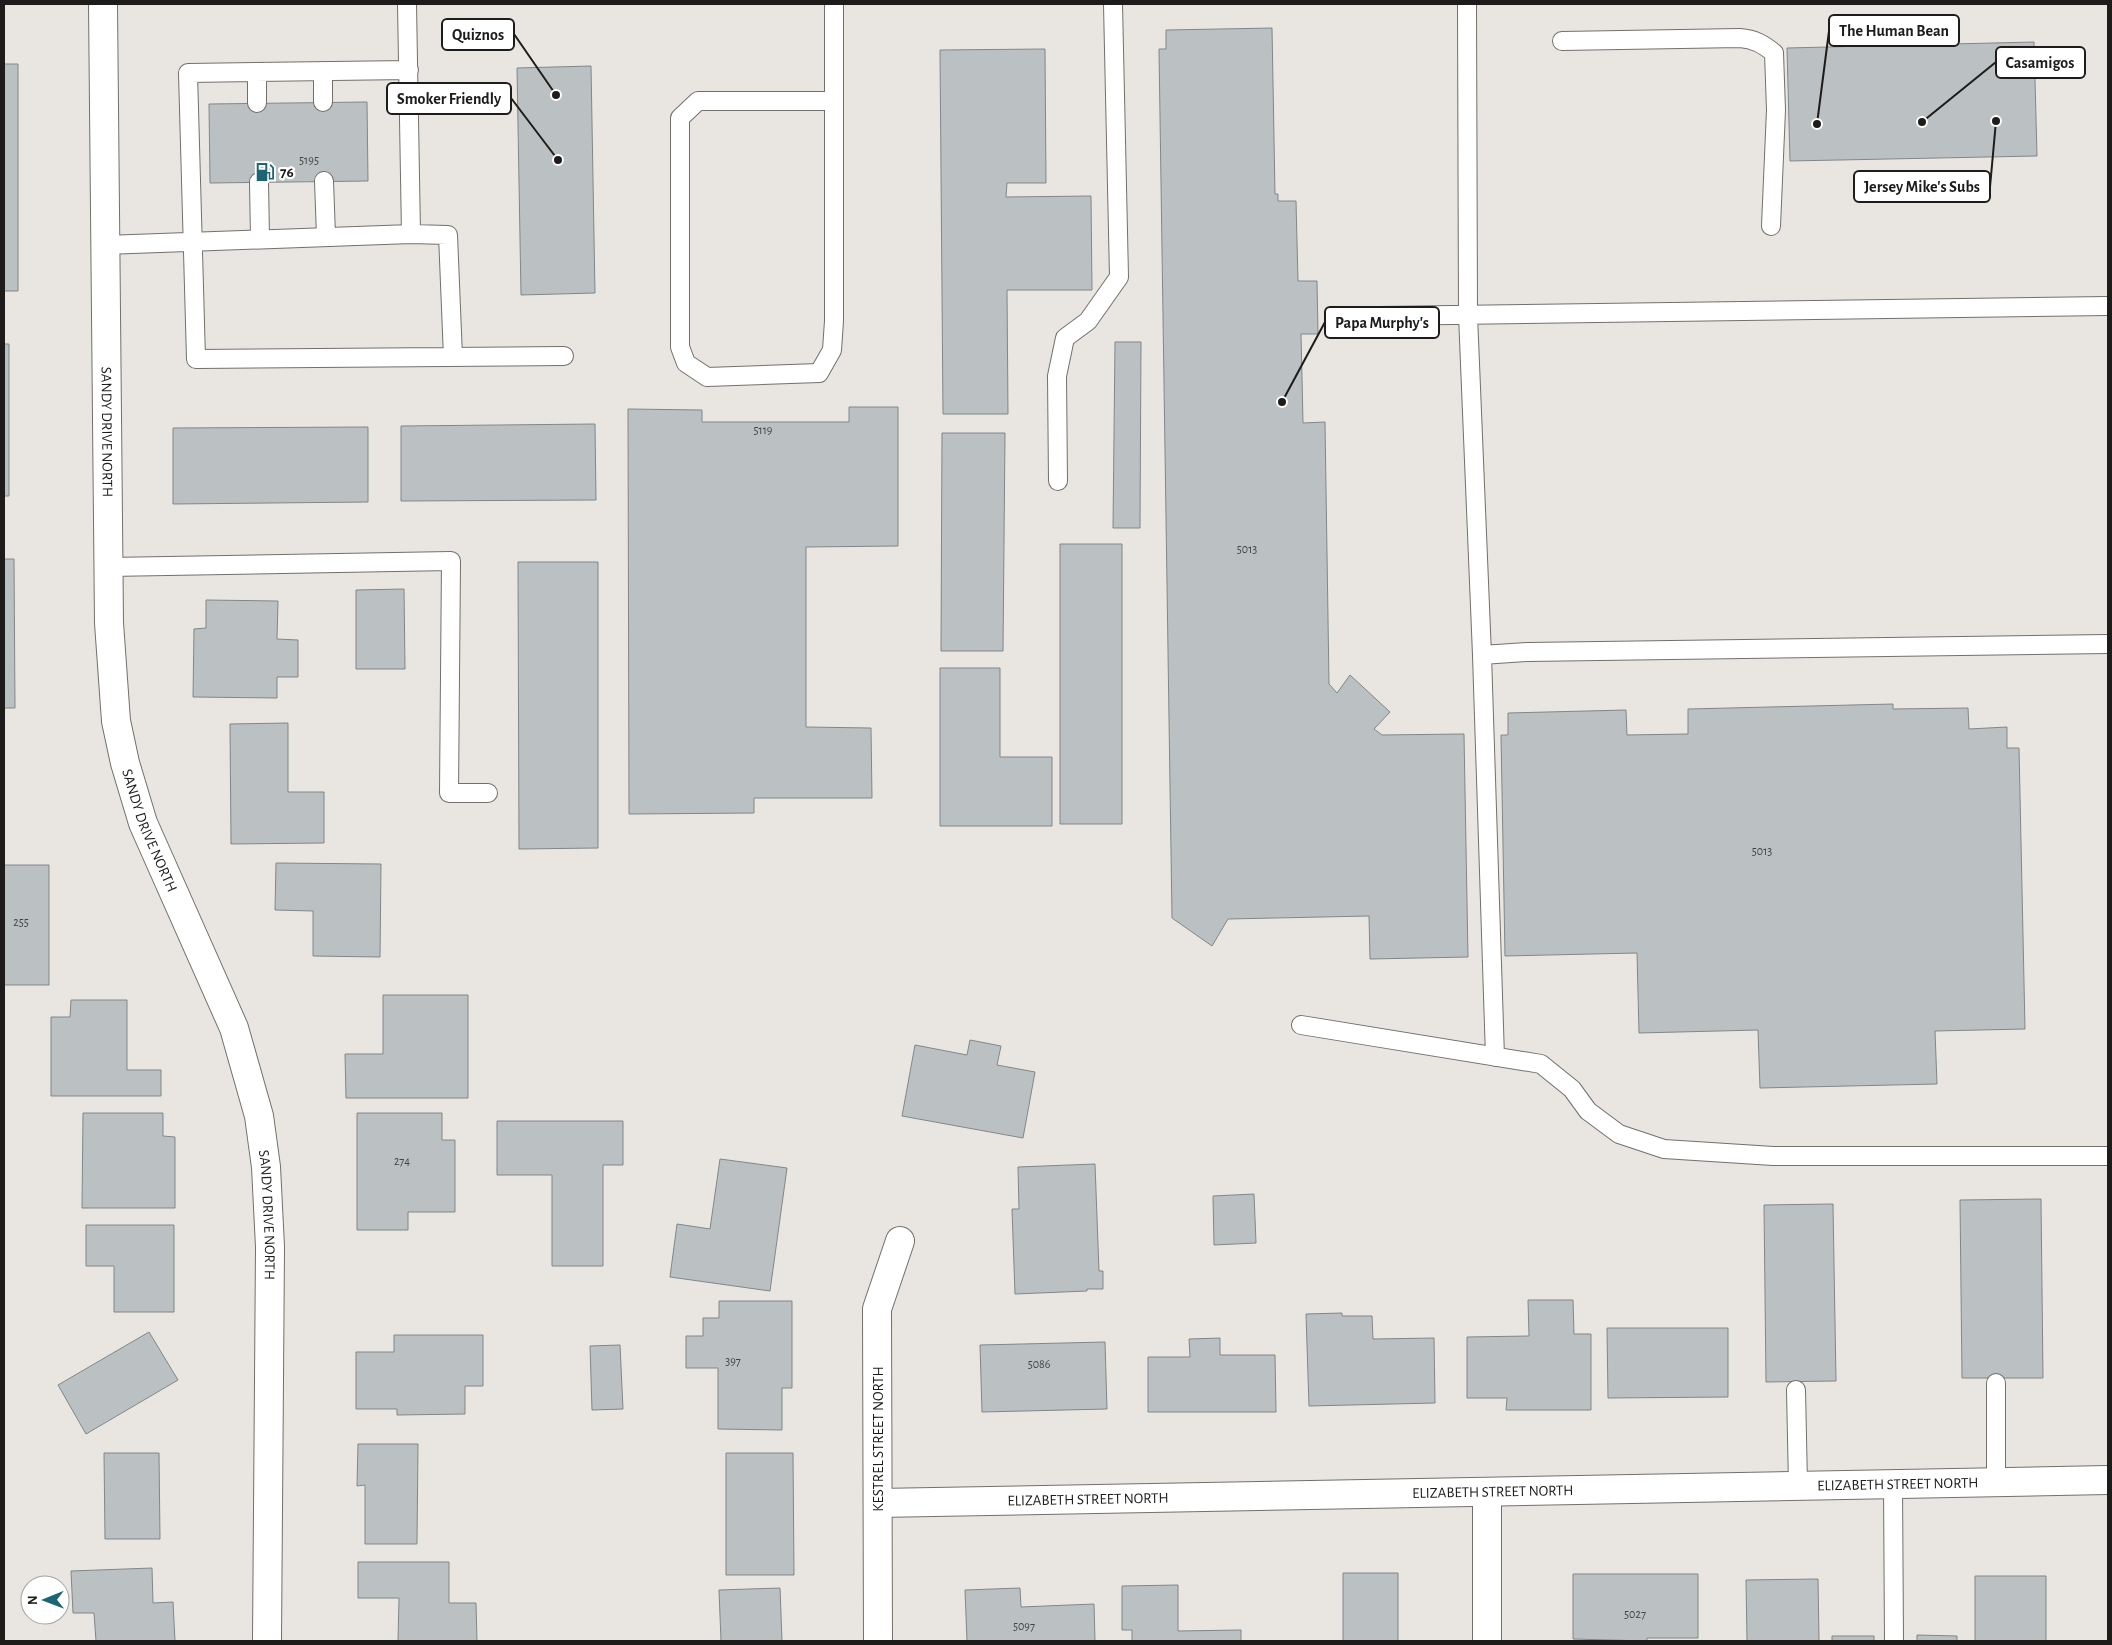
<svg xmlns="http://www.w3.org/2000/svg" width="2112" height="1645" font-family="'Alegreya Sans',sans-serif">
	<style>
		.building { fill: #bbc0c2; stroke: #818788 }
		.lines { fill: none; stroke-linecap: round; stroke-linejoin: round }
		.service-casing { stroke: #73706c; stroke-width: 20 }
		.minor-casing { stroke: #73706c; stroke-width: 30 }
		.service { stroke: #fff; stroke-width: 18 }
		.minor { stroke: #fff; stroke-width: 28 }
		.labels { text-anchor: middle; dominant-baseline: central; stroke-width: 4.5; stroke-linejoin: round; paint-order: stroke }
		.number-label { font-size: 12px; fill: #444544 }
		.poi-label { font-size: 15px; font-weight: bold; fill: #1d1c1a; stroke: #fff; text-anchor: start }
		.street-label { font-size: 15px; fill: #1d1c1a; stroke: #fff }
		.leader { fill: none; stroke: #1d1c1a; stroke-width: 2 }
		.callout-dot { fill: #1d1c1a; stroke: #fff; stroke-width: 2 }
		.callout { fill: #fff; stroke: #1d1c1a; stroke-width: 2 }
		.callout-label { font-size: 16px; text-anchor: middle; font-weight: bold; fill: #1d1c1a }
	</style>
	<rect width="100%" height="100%" fill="#e9e6e1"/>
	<path class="building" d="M1272 28 1275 194H1278V201H1296L1298 281H1317L1318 334H1301L1303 423 1325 422 1329 684 1337 693 1350 675 1390 712 1374 729 1382 735 1464 734 1468 957 1370 959 1369 916 1228 919 1212 946 1172 918 1159 49H1166V30Z
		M2034 42 2037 156 1790 161 1787 48Z
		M1045 49 1046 183H1007L1006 197 1091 196 1092 290H1007L1008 414H943L940 50Z
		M4 64H18V291H4Z
		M591 66 595 293 521 295 517 68Z
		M367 102 368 181 210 183 209 104Z
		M1115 342H1141L1140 528H1113Z
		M4 344H9V496H4Z
		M849 407H898V546L806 547V727L871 728 872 798H754V813L629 814 628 409 702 410V422H849Z
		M595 424 596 500 401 501V426Z
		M368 427V502L173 504V428Z
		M942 433H1005L1003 651H941Z
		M1060 544H1122V824H1060Z
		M4 559H14L15 708H4Z
		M518 562H598V848L519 849Z
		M404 589 405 669H356V590Z
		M206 600 278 601 277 639 298 640V677H277V698L193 697 194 629 206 628Z
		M940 668H1000V757H1052V826H940Z
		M1893 704V709L1968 708 1969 729 2007 727V748H2019L2025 1029 1935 1031 1937 1084 1760 1088 1758 1030 1639 1033 1637 953 1505 956 1501 735H1508V713L1626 710 1627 735 1688 734V709Z
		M288 723V792H324V843L231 844 230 724Z
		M276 863 381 864 380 957 313 956V911L275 910Z
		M4 865H49V985H4Z
		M383 995H468V1098H346L345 1054H383Z
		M71 1000H127V1070H161V1096H51V1017H70Z
		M970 1040 1001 1046 997 1065 1035 1072 1023 1138 902 1116 915 1045 967 1055Z
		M83 1113H163V1136L175 1137V1208H82Z
		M357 1113H442V1140H455V1212H408V1230H357Z
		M497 1121H623V1165H603V1266H552V1175H497Z
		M720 1159 787 1168 770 1291 670 1277 677 1224 710 1229Z
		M1095 1164 1099 1271H1103V1289H1087V1291L1015 1294 1012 1209H1019L1018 1167Z
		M1254 1194 1256 1243 1214 1245 1213 1196Z
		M2041 1199 2043 1378H1962L1960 1200Z
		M1833 1204 1836 1381 1766 1382 1764 1205Z
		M86 1225H174V1312H114V1266H86Z
		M1528 1300H1573L1574 1334H1591V1410H1506L1507 1398H1467V1337L1529 1336Z
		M719 1301H792V1388H782V1430L718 1429V1368H686V1336H703V1318H719Z
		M1342 1313V1316H1372L1373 1339 1434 1338 1435 1403 1309 1406 1306 1314Z
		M1607 1328H1728V1397L1608 1398Z
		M149 1332 178 1380 86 1434 58 1385Z
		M394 1335H483V1386H465V1414L397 1415V1409H356V1352H394Z
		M1220 1338V1355H1275L1276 1412H1148V1357H1190L1189 1339Z
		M1105 1342 1107 1409 982 1412 980 1345Z
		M620 1345 623 1409 592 1410 590 1346Z
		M358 1444H418L417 1544H365V1485L357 1486Z
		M104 1453H159L160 1539H105Z
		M726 1453H793L794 1575H726Z
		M358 1562H449V1603H476L477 1641H398L399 1598H358Z
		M152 1568 153 1603 173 1602 175 1641H96L94 1613H73L71 1571Z
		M1343 1573H1398V1641H1343Z
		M1573 1574H1698V1638H1647V1641L1573 1639Z
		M1975 1576H2046V1641H1975Z
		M1818 1579 1819 1641H1747L1746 1580Z
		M1178 1585V1631L1241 1630V1641H1132V1630H1122V1586Z
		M780 1588 782 1641H721L719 1590Z
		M1020 1588 1021 1607 1094 1604 1095 1641H967L965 1590Z
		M1917 1635 1957 1636V1641H1917Z
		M1832 1636H1874V1641H1832Z"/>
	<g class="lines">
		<g class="service-casing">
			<path id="service" d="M1467 4 1468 315 1482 655 1527 652 2108 644
				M1562 41 1740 38C1754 39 1763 44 1774 53L1776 110 1771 226
				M409 70 188 73 196 359 564 356
				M834 101H698L680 118V347L686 363 707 377 819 373 832 350 834 321V4
				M323 102V71
				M257 103V72
				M324 181 326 236
				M259 182 260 239
				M411 234 448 235 453 357
				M105 245 411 234 407 4
				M1379 316 2108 306
				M1058 481 1057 376 1065 338 1088 321 1119 277 1113 4
				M108 567 451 561 449 793H488
				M1482 655 1495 1057
				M1301 1025 1541 1064 1572 1089 1588 1111 1619 1134 1664 1149 1773 1156H2108
				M1996 1383V1482
				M1796 1390 1798 1485
				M1893 1484 1894 1641"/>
		</g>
		<g class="minor-casing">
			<g id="minor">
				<path id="s1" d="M103 4 109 623 116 721 125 763 143 823 234 1028 259 1116 266 1167 270 1247 267 1641"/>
				<path id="s2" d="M878 1503 2108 1480"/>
				<path d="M878 1641 877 1309 900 1241"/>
				<path d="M1487 1641V1492"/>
			</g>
		</g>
		<use href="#service" class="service"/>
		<use href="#minor" class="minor"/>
	</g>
	<defs>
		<g id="fuel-bare" transform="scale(1.5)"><path d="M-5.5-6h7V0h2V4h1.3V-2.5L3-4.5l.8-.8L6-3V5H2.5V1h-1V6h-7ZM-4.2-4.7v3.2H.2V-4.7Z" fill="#1c6572" stroke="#fff" stroke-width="2.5" paint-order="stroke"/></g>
	</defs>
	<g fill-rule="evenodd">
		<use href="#fuel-bare" x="265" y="172"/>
	</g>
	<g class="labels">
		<g class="number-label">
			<text x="309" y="160">5195</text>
			<text x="763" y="430">5119</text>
			<text x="1247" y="549">5013</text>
			<text x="1762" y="851">5013</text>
			<text x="21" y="922">255</text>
			<text x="402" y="1161">274</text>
			<text x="733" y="1361">397</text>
			<text x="1039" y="1364">5086</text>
			<text x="1635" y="1614">5027</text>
			<text x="1024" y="1626">5097</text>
		</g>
		<g class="poi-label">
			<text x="280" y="172">76</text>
		</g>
		<g class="street-label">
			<text stroke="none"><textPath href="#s1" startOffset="428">SANDY DRIVE NORTH</textPath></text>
			<text stroke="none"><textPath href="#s1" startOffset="832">SANDY DRIVE NORTH</textPath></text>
			<text stroke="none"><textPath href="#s1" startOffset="1238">SANDY DRIVE NORTH</textPath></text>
			<text transform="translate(878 1439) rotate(-90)">KESTREL STREET NORTH</text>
			<text stroke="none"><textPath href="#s2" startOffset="1020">ELIZABETH STREET NORTH</textPath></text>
			<text stroke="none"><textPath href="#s2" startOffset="615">ELIZABETH STREET NORTH</textPath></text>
			<text stroke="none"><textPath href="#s2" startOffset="210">ELIZABETH STREET NORTH</textPath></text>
		</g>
	</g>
	<path class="leader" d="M1817 124L1829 31M556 95L514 34M1922 122L1996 62M558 160L511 98M1996 121L1990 187M1282 402L1325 322"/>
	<g class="callout-dot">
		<circle cx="1817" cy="124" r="5"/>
		<circle cx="556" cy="95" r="5"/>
		<circle cx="1922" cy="122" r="5"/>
		<circle cx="558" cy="160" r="5"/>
		<circle cx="1996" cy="121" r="5"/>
		<circle cx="1282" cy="402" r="5"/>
	</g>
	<g class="callout">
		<rect x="1829" y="15" width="130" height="31" rx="5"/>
		<rect x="442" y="19" width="72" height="31" rx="5"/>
		<rect x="1996" y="47" width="89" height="31" rx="5"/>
		<rect x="387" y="83" width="124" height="31" rx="5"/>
		<rect x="1854" y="171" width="136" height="31" rx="5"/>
		<rect x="1325" y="307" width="114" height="31" rx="5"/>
	</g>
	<g class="callout-label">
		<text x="1894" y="36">The Human Bean</text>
		<text x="478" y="40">Quiznos</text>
		<text x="2040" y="68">Casamigos</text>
		<text x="449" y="104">Smoker Friendly</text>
		<text x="1922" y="192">Jersey Mike's Subs</text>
		<text x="1382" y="328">Papa Murphy's</text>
	</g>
	<rect width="2112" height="1645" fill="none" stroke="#1d1c1a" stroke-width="10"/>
	<g transform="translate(45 1600) rotate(269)"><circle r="24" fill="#ffffff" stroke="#a5a4a3"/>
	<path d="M0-4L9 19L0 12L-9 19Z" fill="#1c6572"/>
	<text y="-8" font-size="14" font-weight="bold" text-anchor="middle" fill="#1d1c1a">N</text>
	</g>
</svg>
